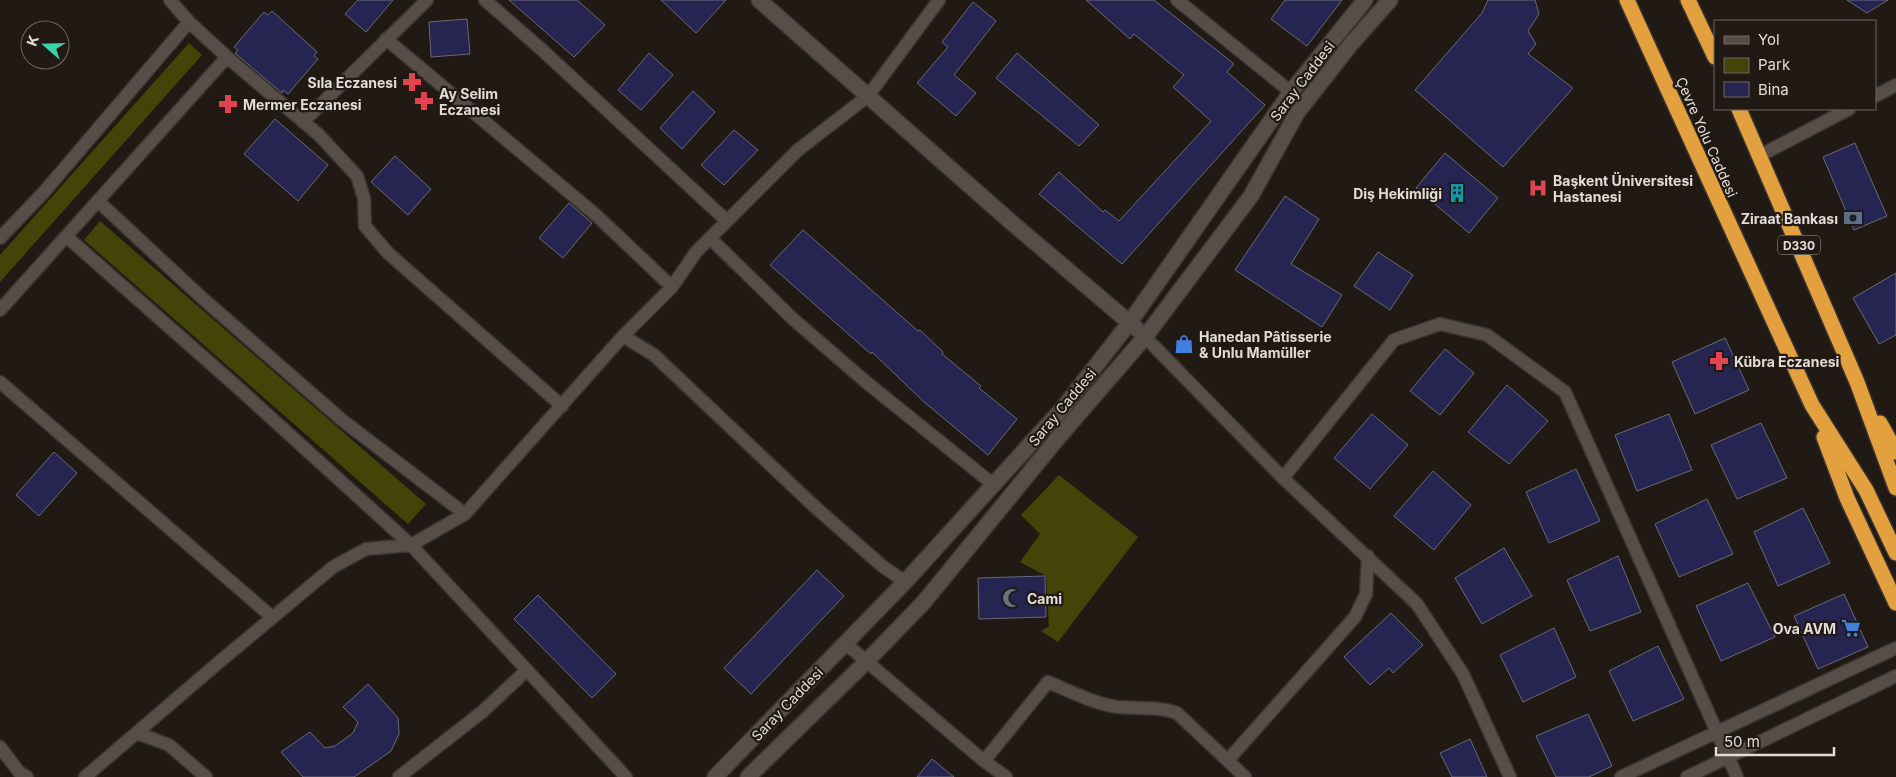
<svg xmlns="http://www.w3.org/2000/svg" width="1896" height="777" font-family="Inter,sans-serif">
	<style>
		.green { fill: #434407 }
		.building { fill: #262551; stroke: #696a74 }
		.lines { fill: none; stroke-linecap: round; stroke-linejoin: round }
		.street-casing { stroke: #3a3431; stroke-width: 15 }
		.secondary-casing { stroke: #3a3431; stroke-width: 18 }
		.highway-casing { stroke: #3a3431; stroke-width: 18 }
		.street { stroke: #574e47; stroke-width: 12 }
		.secondary { stroke: #574e47; stroke-width: 15 }
		.highway { stroke: #e3a03e; stroke-width: 15 }
		.labels { text-anchor: middle; dominant-baseline: central; stroke-width: 4.5; stroke-linejoin: round; paint-order: stroke }
		.shield { fill: #211914; stroke: #a7a29d; stroke-width: 1 }
		.shield-label { font-size: 12px; font-weight: bold; fill: #e1dcd8 }
		.street-label { font-size: 14px; fill: #e1dcd8; stroke: #211914 }
		.poi-label { font-size: 14px; font-weight: bold; fill: #e1dcd8; stroke: #211914; text-anchor: start }
	</style>
	<rect width="100%" height="100%" fill="#211914"/>
	<path class="green" d="M189 43 202 55 0 282V255Z
		M100 221 426 504 408 524 84 240Z
		M1059 475 1138 537 1058 642 1041 631 1049 626 1046 576 1020 562 1040 534 1021 515Z"/>
	<path class="building" d="M358 0H393L366 32 345 14Z
		M509 0H577L605 25 574 57Z
		M661 0H726L696 33Z
		M1086 0H1154L1234 64 1227 72 1265 105 1122 264 1039 194 1059 172 1103 212 1105 210 1119 221 1211 121 1173 87 1184 75 1134 34 1130 39Z
		M1285 0H1342L1307 46 1271 19Z
		M1488 0H1535L1539 14 1528 31 1536 44 1528 54 1573 88 1503 167 1415 90 1482 13Z
		M1847 0H1888L1867 13Z
		M973 2 996 21 954 75 976 93 956 116 917 83 948 47 942 42Z
		M272 11 317 52 314 56 318 59 288 94 283 90 282 93 235 53 238 50 234 47 264 12 268 15Z
		M467 19 470 54 431 57 429 22Z
		M649 53 673 75 641 110 618 90Z
		M1017 53 1099 125 1079 146 996 78Z
		M693 91 715 112 682 149 660 128Z
		M275 119 328 165 298 201 244 154Z
		M734 130 758 150 724 185 701 165Z
		M1855 143 1887 216 1854 230 1823 157Z
		M1445 153 1498 198 1469 233 1416 188Z
		M395 156 431 189 408 215 371 182Z
		M1285 196 1319 219 1291 264 1342 295 1322 327 1235 270Z
		M569 203 592 223 563 258 539 238Z
		M803 230 918 331 920 330 943 352 942 354 981 386 979 388 1017 419 988 455 924 402 872 352 871 354 770 265Z
		M1378 252 1413 275 1390 310 1354 286Z
		M1896 273V335L1879 344 1853 298Z
		M1725 338 1749 390 1695 414 1672 362Z
		M1445 349 1474 373 1440 415 1410 391Z
		M1507 385 1548 421 1509 464 1468 432Z
		M1372 414 1408 445 1370 489 1334 458Z
		M1669 414 1692 470 1637 491 1615 435Z
		M1761 423 1787 478 1737 499 1711 445Z
		M54 452 77 473 39 516 16 495Z
		M1576 469 1600 521 1549 543 1526 492Z
		M1433 471 1471 505 1434 550 1394 516Z
		M1707 499 1733 554 1679 577 1655 524Z
		M1803 508 1830 563 1778 586 1754 532Z
		M1504 548 1532 596 1482 624 1455 578Z
		M1618 556 1641 612 1590 631 1567 580Z
		M817 570 844 596 751 694 724 668Z
		M1045 576 1046 617 979 619 978 578Z
		M1748 583 1775 637 1721 661 1696 606Z
		M1844 594 1868 647 1818 669 1794 616Z
		M538 595 616 674 592 698 514 619Z
		M1391 613 1423 645 1393 673 1389 668 1370 685 1344 657Z
		M1554 628 1576 677 1523 702 1500 655Z
		M1658 646 1684 699 1633 721 1609 671Z
		M368 684 398 718 399 734 391 751 354 777H303L281 752 310 732 325 748 335 746 353 733 358 722 343 707Z
		M1588 714 1612 766 1589 777H1556L1536 736Z
		M1470 739 1487 777H1452L1440 753Z
		M932 759 954 777H917Z"/>
	<g class="lines">
		<g class="street-casing">
			<path id="street" d="M170 0 189 22 227 57 319 135 357 176 364 198 365 226 388 253 562 406
				M485 0 541 49 727 221
				M1177 0 1291 92
				M386 39 596 215 672 287
				M1875 96 1896 85
				M303 122 427 0
				M1761 155 1849 109
				M99 202 201 297 342 420 465 514
				M67 237 235 385 411 545 626 777
				M0 238 44 192 189 22
				M710 238 793 319 866 382 994 485
				M0 310 227 57
				M623 336 654 355 814 506 881 565 905 582
				M1145 337 1283 478 1417 604 1463 674 1510 777
				M0 382 272 617
				M1283 478 1394 340 1440 324 1487 335 1565 392 1737 777
				M846 644 984 761 1006 777
				M137 733 169 745 206 777
				M0 747 19 772 27 777
				M1228 760 1355 617 1366 594 1368 556
				M984 761 1048 682C1070 691 1094 704 1118 707 1138 709 1158 706 1177 713L1245 777
				M85 777 218 663 333 567 366 549 411 545 465 514 623 336 672 287 696 252 798 150 868 96 939 0
				M399 777 482 712 527 670
				M1621 777 1896 648
				M1687 777 1896 676"/>
		</g>
		<g class="secondary-casing">
			<path id="secondary" d="M759 0 1011 222 1137 329
				M715 777 905 582 1063 408 1130 322 1291 92 1365 0
				M748 777 866 662 924 602 1057 439 1145 337 1251 196 1297 113 1351 44 1390 0"/>
		</g>
		<g class="highway-casing">
			<path id="highway" d="M1627 0 1812 405 1866 490 1896 553
				M1688 0 1715 57
				M1739 109 1857 382 1896 488
				M1880 423 1896 452
				M1824 437 1847 498 1896 603"/>
		</g>
		<use href="#street" class="street"/>
		<use href="#secondary" class="secondary"/>
		<use href="#highway" class="highway"/>
	</g>
	<defs>
		<g id="pharmacy-bare" transform="scale(1.5)"><path d="M-2-6h4v4h4v4h-4v4h-4v-4h-4v-4h4Z" fill="#e0444e" stroke="#211914" stroke-width="2.5" paint-order="stroke"/></g>
		<g id="hospital-bare" transform="scale(1.5)"><path d="M-5-5h3v3.5h4V-5h3V5h-3V1.5h-4V5h-3Z" fill="#e0444e" stroke="#211914" stroke-width="2.5" paint-order="stroke"/></g>
		<g id="building-bare" transform="scale(1.5)"><path d="M-4-6H4V6H1V3H-1V6H-4ZM-2.5-4.3h1.7v1.8h-1.7ZM.8-4.3h1.7v1.8H.8ZM-2.5-1h1.7V.8h-1.7ZM.8-1h1.7V.8H.8Z" fill="#0f9aa8" stroke="#211914" stroke-width="2.5" paint-order="stroke"/></g>
		<g id="bank-bare" transform="scale(1.5)"><path d="M-6-4H6V4H-6ZM0-2.3a2.3 2.3 0 1 0 0 4.6a2.3 2.3 0 1 0 0-4.6Z" fill="#5c6f8a" stroke="#211914" stroke-width="2.5" paint-order="stroke"/></g>
		<g id="shop-bare" transform="scale(1.5)"><path d="M-5-2.5h2.3a2.7 3.5 0 0 1 5.4 0H5L5.5 6h-11ZM-1.5-2.5h3a1.5 2.3 0 0 0-3 0Z" fill="#3f7fe0" stroke="#211914" stroke-width="2.5" paint-order="stroke"/></g>
		<g id="mosque-bare" transform="scale(1.5)"><path d="M3.5-4.9A6 6 0 1 0 3.5 4.9A5 5 0 1 1 3.5-4.9Z" fill="#6b7280" stroke="#211914" stroke-width="2.5" paint-order="stroke"/></g>
		<g id="supermarket-bare" transform="scale(1.5)"><path d="M-6-5.5h2.5l.6 2H6L4.5 2H-2.5L-4.4-4H-6ZM-1.5 3.2a1.3 1.3 0 1 0 .1 0ZM3 3.2a1.3 1.3 0 1 0 .1 0Z" fill="#3f7fe0" stroke="#211914" stroke-width="2.5" paint-order="stroke"/></g>
	</defs>
	<g fill-rule="evenodd">
		<use href="#pharmacy-bare" x="412" y="82"/>
		<use href="#pharmacy-bare" x="424" y="101"/>
		<use href="#pharmacy-bare" x="228" y="104"/>
		<use href="#hospital-bare" x="1538" y="188"/>
		<use href="#building-bare" x="1457" y="193"/>
		<use href="#bank-bare" x="1853" y="218"/>
		<use href="#shop-bare" x="1184" y="344"/>
		<use href="#pharmacy-bare" x="1719" y="361"/>
		<use href="#mosque-bare" x="1012" y="598"/>
		<use href="#supermarket-bare" x="1851" y="628"/>
	</g>
	<g class="labels">
		<rect class="shield" x="1778" y="235.5" width="42" height="19" rx="4"/>
		<g class="shield-label">
			<text x="1799" y="245">D330</text>
		</g>
		<g class="street-label">
			<text transform="translate(1302 81) rotate(-53)">Saray Caddesi</text>
			<text transform="translate(1707 137) rotate(66)">Çevre Yolu Caddesi</text>
			<text transform="translate(1062 407) rotate(-50)">Saray Caddesi</text>
			<text transform="translate(787 704) rotate(-46)">Saray Caddesi</text>
		</g>
		<g class="poi-label">
			<text x="397" y="82" text-anchor="end">Sıla Eczanesi</text>
			<text x="439" y="93">Ay Selim<tspan x="439" dy="16">Eczanesi</tspan></text>
			<text x="243" y="104">Mermer Eczanesi</text>
			<text x="1553" y="180">Başkent Üniversitesi<tspan x="1553" dy="16">Hastanesi</tspan></text>
			<text x="1442" y="193" text-anchor="end">Diş Hekimliği</text>
			<text x="1838" y="218" text-anchor="end">Ziraat Bankası</text>
			<text x="1199" y="336">Hanedan Pâtisserie<tspan x="1199" dy="16">&amp; Unlu Mamüller</tspan></text>
			<text x="1734" y="361">Kübra Eczanesi</text>
			<text x="1027" y="598">Cami</text>
			<text x="1836" y="628" text-anchor="end">Ova AVM</text>
		</g>
	</g>
	<rect x="1714" y="20" width="162" height="90" fill="#211914" stroke="#6e6762"/>
	<rect x="1724" y="36" width="25" height="8" fill="#574e47" stroke="#6e6762"/>
	<text x="1758" y="45" font-size="15" fill="#e1dcd8">Yol</text>
	<rect x="1724" y="58" width="25" height="15" fill="#434407" stroke="#6e6762"/>
	<text x="1758" y="70" font-size="15" fill="#e1dcd8">Park</text>
	<rect x="1724" y="82" width="25" height="15" fill="#262551" stroke="#6e6762"/>
	<text x="1758" y="95" font-size="15" fill="#e1dcd8">Bina</text>
	<g transform="translate(45 45) rotate(290)"><circle r="24" fill="#211914" stroke="#6e6762"/>
	<path d="M0-4L9 19L0 12L-9 19Z" fill="#36d4a7"/>
	<text y="-8" font-size="14" font-weight="bold" text-anchor="middle" fill="#e1dcd8">K</text>
	</g>
	<path d="M1716 747v8h118v-8" fill="none" stroke="#e1dcd8" stroke-width="2.5"/>
	<text x="1724" y="747" font-size="15" fill="#e1dcd8" stroke="#211914" stroke-width="4" paint-order="stroke">50 m</text>
</svg>
